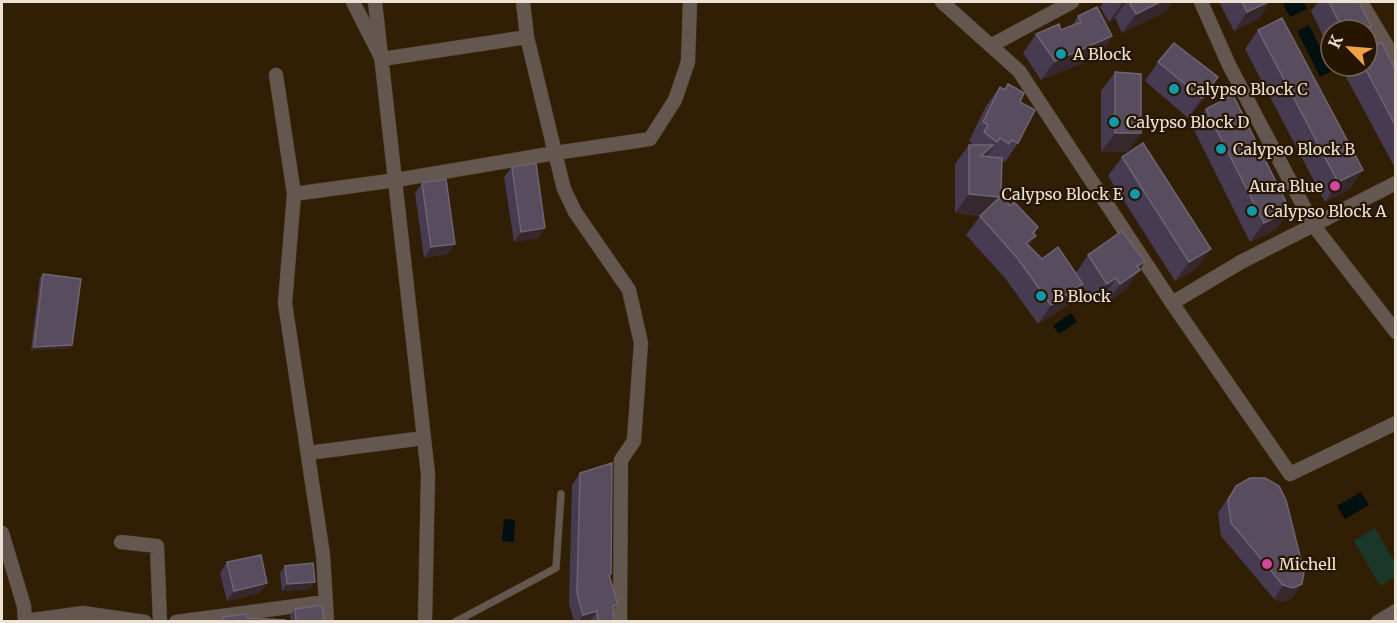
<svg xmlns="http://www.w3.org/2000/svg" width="1397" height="623" font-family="Merriweather,serif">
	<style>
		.garden { fill: #19382a }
		.water { fill: #000f10 }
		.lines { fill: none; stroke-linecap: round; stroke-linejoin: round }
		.lane-casing { stroke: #4a3a22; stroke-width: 8 }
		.street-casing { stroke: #4a3a22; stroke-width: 15 }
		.lane { stroke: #64574f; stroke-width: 7 }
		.street { stroke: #64574f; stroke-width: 14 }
		.wall { fill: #463b51 }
		.shaded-wall { fill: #36282d }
		.building { fill: #584c5f; stroke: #6f6471; stroke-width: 1.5 }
		.culture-dot { fill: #0f9aa8; stroke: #261600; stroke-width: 2 }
		.hotel-dot { fill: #d1479c; stroke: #261600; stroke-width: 2 }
		.labels { text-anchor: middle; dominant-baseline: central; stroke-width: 4.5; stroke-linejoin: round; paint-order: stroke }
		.poi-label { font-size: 16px; fill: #ece1d2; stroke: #261600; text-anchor: start }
	</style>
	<rect width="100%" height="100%" fill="#301f05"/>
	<path class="garden" d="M1375 528 1395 563V577L1380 586 1354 541Z"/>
	<path class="water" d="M1287 2H1303L1307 9 1290 17 1283 4Z
		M1309 25 1332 71 1320 77 1297 31Z
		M1071 313 1077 322 1059 334 1053 326Z
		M1361 492 1369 505 1345 519 1337 506Z
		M504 519 515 520 514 542 502 541Z"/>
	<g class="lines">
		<g class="lane-casing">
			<path id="lane" d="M455 622 556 568 561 494"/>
		</g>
		<g class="street-casing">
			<path id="street" d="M353 2 382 59 527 37 523 2
				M375 2 428 474 425 622
				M942 2 1019 71 1172 303 1290 474 1396 423
				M1201 2 1229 65 1314 226 1396 332
				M1361 2 1396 61
				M992 45 1072 2
				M276 75 294 194
				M1172 303 1241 262 1396 183
				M308 453 424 438
				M2 533 24 606 25 622
				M121 542 157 546 160 622
				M25 621 83 613 145 622
				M176 622 326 602
				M327 622 323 555 285 303 294 194 396 180 555 153 527 37
				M620 622 621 460 634 441 641 343 629 290 575 212 564 189 555 153 650 139 675 100 688 62 690 2
				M1378 622 1396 611"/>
		</g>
		<use href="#lane" class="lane"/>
		<use href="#street" class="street"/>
	</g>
	<path class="wall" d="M1104 2H1172L1165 12 1122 33 1115 18 1109 22 1100 7Z
		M1219 2H1270L1259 18 1234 31Z
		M1318 2H1359L1367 30H1331V52L1311 11Z
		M1078 16 1112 36 1099 56 1041 80 1023 53 1036 34 1061 30 1072 26Z
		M1258 30 1363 170 1349 189 1325 202 1245 49Z
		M1158 62 1218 77 1205 97 1188 118 1145 81Z
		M1349 66H1367L1395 70V165L1394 166 1344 73Z
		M1115 72 1128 152H1101V91Z
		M1008 84 1020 102 1018 143 1005 162 1002 161 1001 191 1010 206 1038 227 1034 234 1029 246 1042 259 1076 273 1088 255 1145 262 1126 289 1107 303 1103 297 1094 303 1082 285 1070 303 1038 324 1005 278 966 235 980 216 955 213V164L969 145H974L969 141 986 106 1000 87 1004 89Z
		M1206 109 1277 229 1250 242 1193 128Z
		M1122 157 1197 268 1175 281 1108 176Z
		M512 167 538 238 514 242 504 177Z
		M422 183 448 254 424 258 415 193Z
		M43 274 72 345 70 348 31 350 40 277Z
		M580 473 611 574 610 577 618 605 613 611 614 621H574L569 604 572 485Z
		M1236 486 1302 584 1292 598 1283 602 1274 599 1221 536 1218 513Z
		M227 562 260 593 227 601 220 573Z
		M285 566 310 589 282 591 280 573Z
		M295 609 324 621H291L290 616Z"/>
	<path class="shaded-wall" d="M1125 2H1126L1115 18 1109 22 1122 3Z
		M1160 2H1172L1165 12 1122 33 1136 14Z
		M1268 2H1270L1259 18 1234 31 1247 12Z
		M1112 36 1099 56 1041 80 1055 61Z
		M1218 77 1205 97 1188 118 1202 98Z
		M1115 133H1141L1128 152H1101Z
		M1000 138 987 157 983 161 997 142Z
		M993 145 980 164 968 176 981 156Z
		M1363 170 1349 189 1325 202 1338 182Z
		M969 194 1000 197 987 216 955 213Z
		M1290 210 1277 229 1250 242 1264 223Z
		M1038 227 1028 242 1036 236 1023 256 1017 259 1033 233Z
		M545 228 538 238 514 242 521 232Z
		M455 244 448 254 424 258 431 247Z
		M1211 249 1197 268 1175 281 1189 262Z
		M1145 262 1126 289 1107 303 1120 284 1137 266Z
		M1116 278 1103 297 1094 303 1107 284Z
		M1083 284 1070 303 1038 324 1051 305Z
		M72 345 70 348 31 350 34 347Z
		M315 582 310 589 282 591 287 584Z
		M267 583 260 593 227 601 234 591Z
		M1302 584 1292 598 1283 602 1274 599 1283 585Z
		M597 611 590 621H579L583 615Z"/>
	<path class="building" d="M1129 2H1160L1136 14Z
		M1242 2H1268L1247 12Z
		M1329 2H1359L1371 26 1363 30H1343Z
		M1097 7 1112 36 1055 61 1036 34 1059 24 1061 30 1081 22 1078 16Z
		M1282 18 1363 170 1338 182 1258 30Z
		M1382 42 1395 70V125L1364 66H1367V49Z
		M1174 43 1218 77 1202 98 1158 62Z
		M1115 72 1141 74V133H1115Z
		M1008 84 1024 93 1020 102 1035 110 1018 143 1011 140 1009 144 1000 138 997 142 984 132 988 125 983 122 1000 87 1005 90Z
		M1233 95 1290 210 1264 223 1206 109Z
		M1143 143 1211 249 1189 262 1122 157Z
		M969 145H993L981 156 1002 158 1001 191 1010 206 1014 202 1038 227 1033 233 1036 236 1026 243 1042 259 1058 247 1083 284 1051 305 1018 259 980 216 1000 197 969 194Z
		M536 163 545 228 521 232 512 167Z
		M446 179 455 244 431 247 422 183Z
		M1122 231 1145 262 1137 266 1140 270 1120 284 1116 278 1107 284 1088 255Z
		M43 274 81 279 72 345 34 347Z
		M612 463 611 574 609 575 618 605 613 606 614 621H598L597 611 583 615 577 593 580 473Z
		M1250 478H1265L1279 486 1286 500 1304 572 1302 584 1293 588 1283 585 1231 523 1228 500 1236 486Z
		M261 555 267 583 234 591 227 562Z
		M313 563 315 582 287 584 285 566Z
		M322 605 324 621H296L295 609Z
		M246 614 247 618 285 620V621H224L223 617Z"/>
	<g class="culture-dot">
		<circle cx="1061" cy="54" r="6"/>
		<circle cx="1174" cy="89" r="6"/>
		<circle cx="1114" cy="122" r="6"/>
		<circle cx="1221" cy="149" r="6"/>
		<circle cx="1135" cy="194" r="6"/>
		<circle cx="1252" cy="211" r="6"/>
		<circle cx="1041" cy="296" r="6"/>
	</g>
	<g class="hotel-dot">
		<circle cx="1335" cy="186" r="6"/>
		<circle cx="1267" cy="564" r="6"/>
	</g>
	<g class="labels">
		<g class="poi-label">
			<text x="1073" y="54">A Block</text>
			<text x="1186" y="89">Calypso Block C</text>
			<text x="1126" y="122">Calypso Block D</text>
			<text x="1233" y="149">Calypso Block B</text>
			<text x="1323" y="186" text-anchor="end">Aura Blue</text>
			<text x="1123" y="194" text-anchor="end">Calypso Block E</text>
			<text x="1264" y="211">Calypso Block A</text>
			<text x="1053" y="296">B Block</text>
			<text x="1279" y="564">Michell</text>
		</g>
	</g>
	<rect width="1397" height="623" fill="none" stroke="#ece1d2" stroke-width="6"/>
	<g transform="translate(1349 48) rotate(295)"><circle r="28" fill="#261600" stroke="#756754" stroke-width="1.5"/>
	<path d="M0-4.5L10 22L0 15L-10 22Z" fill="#f4a344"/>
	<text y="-9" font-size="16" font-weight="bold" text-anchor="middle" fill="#ece1d2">K</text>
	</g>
</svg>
